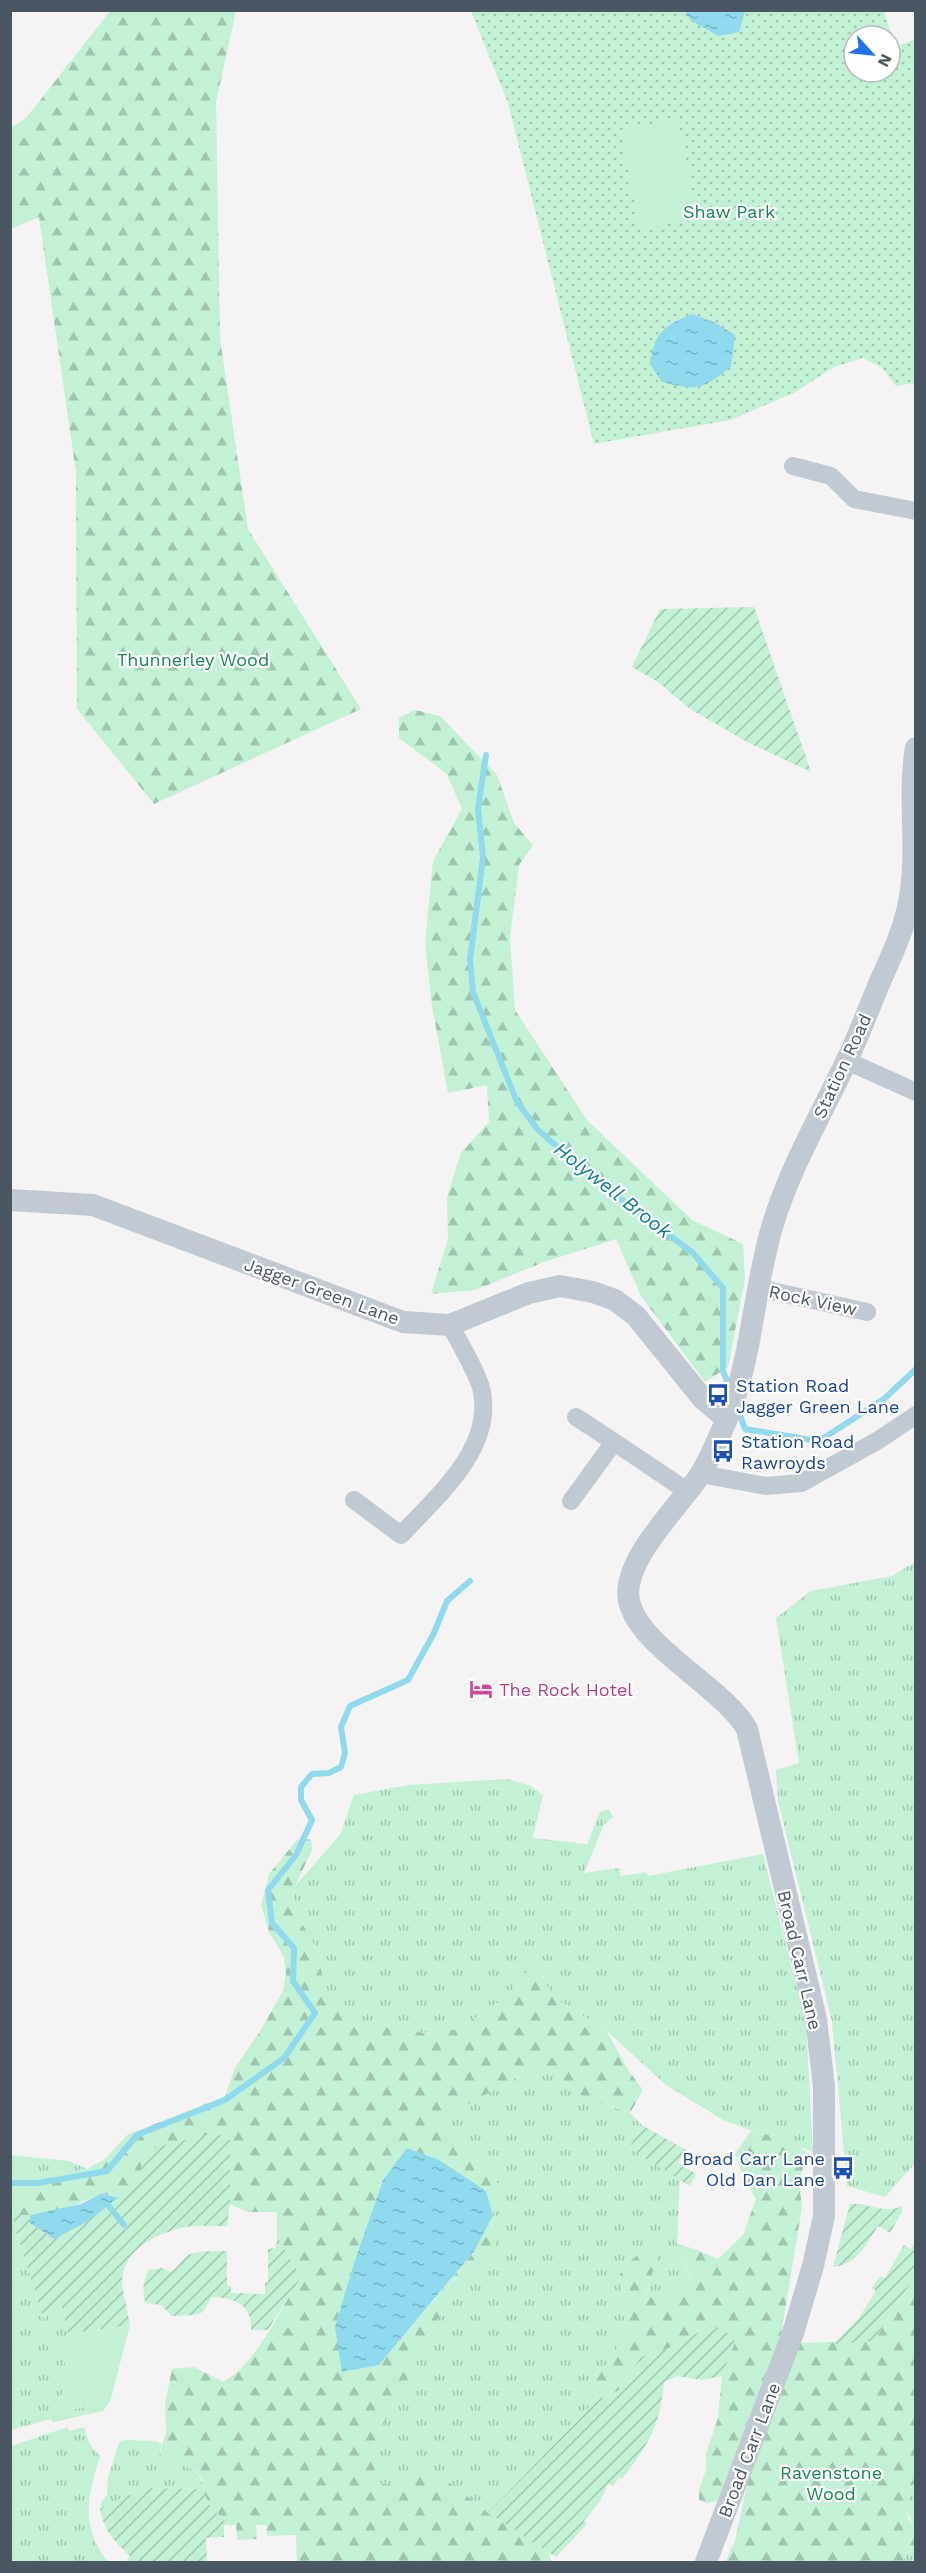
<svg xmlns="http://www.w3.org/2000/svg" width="926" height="2573" font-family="'Work Sans',sans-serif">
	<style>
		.grass { fill: url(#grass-tufts) }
		.forest { fill: url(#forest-firs) }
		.park { fill: url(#park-dots); fill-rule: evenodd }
		.garden { fill: url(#garden-furrows) }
		.pitch { fill: #c3f1d5 }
		.water { fill: url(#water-ripples) }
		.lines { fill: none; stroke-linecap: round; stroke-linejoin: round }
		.stream { stroke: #90daee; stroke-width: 6 }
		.minor { stroke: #c1cad2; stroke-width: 18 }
		.tertiary { stroke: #c1cad2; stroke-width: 22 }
		.labels { text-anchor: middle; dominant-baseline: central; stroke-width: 4.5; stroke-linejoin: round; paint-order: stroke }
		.park-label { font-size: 18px; fill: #17864f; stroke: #fff }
		.street-label { font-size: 18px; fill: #4a5661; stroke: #fff }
		.transit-label { font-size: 18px; fill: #164399; stroke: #fff; text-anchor: start }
		.hotel-label { font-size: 18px; fill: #b23c85; stroke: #fff; text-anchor: start }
		.water-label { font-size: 20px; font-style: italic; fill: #0c7c9b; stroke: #fff }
	</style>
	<defs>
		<pattern id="grass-tufts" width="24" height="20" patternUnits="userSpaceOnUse" patternTransform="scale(1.5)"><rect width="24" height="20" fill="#c3f1d5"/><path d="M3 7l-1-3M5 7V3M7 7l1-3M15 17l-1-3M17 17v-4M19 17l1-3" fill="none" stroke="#a0c6b0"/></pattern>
		<pattern id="forest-firs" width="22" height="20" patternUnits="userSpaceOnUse" patternTransform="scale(1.5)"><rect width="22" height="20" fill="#c3f1d5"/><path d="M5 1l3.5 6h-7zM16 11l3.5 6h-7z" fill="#a0c6b0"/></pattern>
		<pattern id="park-dots" width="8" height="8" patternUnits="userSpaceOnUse" patternTransform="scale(1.5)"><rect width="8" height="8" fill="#c3f1d5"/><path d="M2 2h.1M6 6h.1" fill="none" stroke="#a0c6b0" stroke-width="1.8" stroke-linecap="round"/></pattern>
		<pattern id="garden-furrows" width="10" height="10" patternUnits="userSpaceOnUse" patternTransform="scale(1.5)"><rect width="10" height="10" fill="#c3f1d5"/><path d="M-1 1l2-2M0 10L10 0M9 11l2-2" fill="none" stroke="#a0c6b0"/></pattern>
		<pattern id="water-ripples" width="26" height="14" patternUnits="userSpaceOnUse" patternTransform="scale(1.5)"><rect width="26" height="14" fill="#90daee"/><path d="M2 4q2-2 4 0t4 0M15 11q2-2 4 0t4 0" fill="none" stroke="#78b4c4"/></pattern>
	</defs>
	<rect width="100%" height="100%" fill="#f5f3f3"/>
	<path class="grass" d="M915 1562 916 2162 885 2197 847 2186 832 2021 778 1801 776 1770 799 1763 776 1618 811 1591 892 1576Z
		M507 1779 531 1786 543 1795 533 1838 587 1844 600 1812 609 1809 613 1817 604 1824 584 1873 619 1868 621 1876 646 1872 648 1876 763 1854 806 2024 813 2152 725 2121 666 2085 606 2030 551 1996 537 1961 505 1998 459 2029 423 2033 398 2026 362 2027 335 2011 323 1977 315 1946 293 1908 295 1886 340 1835 354 1795 409 1785Z
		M543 2063 583 2097 630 2113 642 2125 629 2148 680 2179 677 2244 691 2281 663 2297 645 2295 651 2278 620 2274 627 2334 589 2389 598 2395 579 2419 488 2513 456 2487 397 2486 376 2483 374 2443 443 2309 435 2299 452 2278 456 2279 494 2228 489 2221 500 2188 490 2170 433 2123Z
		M10 2155 69 2161 87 2169 53 2172 11 2184Z
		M11 2214 14 2215 13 2228 17 2234 44 2319 53 2307H62L68 2334 60 2412 110 2402 103 2411 53 2422 51 2419 11 2430Z
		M68 2427 69 2431 84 2427 90 2445 100 2456C87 2498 80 2525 108 2562H11V2446Z
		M125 2440 156 2441 162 2444 159 2456C179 2464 201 2465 203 2489L151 2488 100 2509 102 2501 107 2495 108 2478 119 2442Z
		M915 2482V2530C907 2517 904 2494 915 2482Z
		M915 2543V2562H902Z"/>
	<path class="forest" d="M111 10 236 11 216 102 220 339 248 529 361 709 154 804 77 709 76 472 39 217 11 229V128L27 117Z
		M415 710 440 716 497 775 514 823 533 845 519 865 510 937 515 1010 587 1120 692 1220 743 1244 745 1279 728 1367 705 1382 641 1296 616 1239 544 1262 475 1290 431 1294 448 1239 447 1197 461 1153 489 1122 487 1085 448 1093 432 1006 425 943 433 861 462 809 447 774 399 738V718Z
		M311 1839 312 1850 295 1886 293 1908 315 1946 323 1977 335 2010 361 2027 398 2026 423 2033 459 2029 505 1998 537 1961 551 1996 606 2030 629 2071 643 2090 630 2113 583 2097 543 2063 434 2123 490 2170 500 2188 493 2215 486 2191 383 2180 353 2266 335 2327 379 2365 435 2299 443 2309 374 2443 376 2483 397 2486 416 2464 456 2487 488 2513 549 2552 551 2562H297L296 2535 267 2536 266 2525H256L257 2539 237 2540 236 2525H229L210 2506 203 2493 202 2480 196 2471 159 2456 166 2432 165 2404 172 2369 194 2367 223 2382C260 2360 278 2312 301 2277L277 2237V2212H248L230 2204V2139L214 2133 147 2154 135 2183 118 2198 102 2193C76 2206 41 2220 11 2214L10 2184 53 2172 87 2169 106 2158 127 2135 225 2096 236 2066 259 2033 283 1991 286 1974 284 1957 269 1932 261 1905 269 1874 297 1840Z
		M751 2131 783 2138 807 2152 799 2183 802 2207 781 2335 717 2501 707 2503 699 2500V2489L706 2470V2454L718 2418 722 2376 735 2342 697 2333 672 2347 641 2357 618 2391 604 2399 589 2389 627 2334 620 2274 627 2263 649 2247 658 2257 645 2294 663 2296 691 2280 677 2244 695 2249 718 2259 743 2235 756 2199 745 2181 735 2154Z
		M489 2221C506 2248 483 2264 464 2279L452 2278 475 2250Z
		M915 2276 916 2482 910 2487 908 2518 915 2530V2543L902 2562H725L735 2541 750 2471 798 2343 874 2341Z"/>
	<path class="park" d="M471 11H884L895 47 915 39V383L896 386 882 368 863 358 834 367 794 393 730 420 594 444 508 103ZM854 36H890V72H854Z"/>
	<path class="garden" d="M754 607 811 772 749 743 690 709 658 682 632 667 660 609Z
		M642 2125 686 2150 678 2163 696 2174 690 2186 629 2148Z
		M214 2133 230 2139V2204L227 2226C214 2226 198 2225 185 2227 159 2233 124 2248 122 2280 121 2286 129 2316 130 2325L68 2334 62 2307H53L44 2320 17 2234 13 2228 14 2215H30V2223L54 2239 85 2223 135 2183 147 2153 160 2146Z
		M850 2204C869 2202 883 2215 902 2206V2212L890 2233 878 2226C866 2245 858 2264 833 2267Z
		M277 2237 301 2277 268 2330H251C252 2304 235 2298 212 2297L203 2312 195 2315 172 2316 161 2305 145 2303C143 2291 142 2280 149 2270L162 2268 171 2272C178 2268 181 2260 188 2255 198 2250 216 2251 227 2251V2285L231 2286V2293L265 2294V2283L268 2282V2249L276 2248Z
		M915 2242V2276L874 2341 834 2344 858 2319 876 2291 872 2288 880 2276 885 2278 904 2245 911 2249Z
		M723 2328 735 2342 722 2376 702 2380 677 2376 664 2382C660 2426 649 2444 622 2479L619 2478 613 2486 608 2484 600 2501 584 2521 587 2524 556 2557 488 2513 579 2419 598 2395 604 2399 618 2391 641 2357 672 2347 697 2333Z
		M149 2488 203 2489 210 2506 229 2525H224V2537L206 2538 207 2562H126L130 2556C114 2541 104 2531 100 2509L119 2499Z"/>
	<path class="pitch" d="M678 118 697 218 640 229 620 130Z
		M130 2325 110 2402 60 2412 68 2334Z"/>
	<path class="water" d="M685 11H745L739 32 719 36 691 21Z
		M692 314 716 323 735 335 731 367C701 390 699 391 662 382L650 364C655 332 662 327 692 314Z
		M407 2148 439 2160 486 2191 493 2215 475 2250 379 2365 342 2372 335 2327 353 2266 383 2180Z
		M102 2193 118 2198 85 2223 54 2239 30 2223V2215L81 2204Z"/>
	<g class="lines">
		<path class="stream" d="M486 755 478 809 483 857 470 960 473 992 517 1102 538 1130 593 1178 693 1253 723 1288V1371L730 1389
			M738 1410 745 1429 819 1441 884 1399 916 1369
			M10 2183H38L107 2171 137 2135 225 2100 284 2058 315 2013 293 1981 294 1948 272 1923 268 1890 296 1855 312 1820 301 1800V1787L312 1774 329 1773 341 1767 345 1753 341 1727 350 1706 408 1680 434 1633 447 1601 470 1581
			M108 2205 124 2225"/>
		<path class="minor" d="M793 466 831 476 854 499 916 511
			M847 1061 916 1092
			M759 1288 867 1312
			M576 1417 614 1442
			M701 1474 766 1486 801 1483 877 1441 916 1415
			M354 1500 401 1535C436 1497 493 1450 482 1392 480 1377 458 1340 450 1325
			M571 1501 614 1442 687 1491"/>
		<path class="tertiary" d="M10 1200 93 1205 403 1322 450 1325 529 1293 560 1286 593 1292 615 1300 636 1316 703 1399 727 1419
			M706 2562 793 2333 813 2266 824 2216V2086L816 2019 747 1729C723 1687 639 1647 629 1601 621 1561 678 1508 700 1475 710 1459 718 1439 726 1421 753 1358 753 1289 773 1224 790 1168 820 1117 845 1064 858 1038 868 1010 879 984 890 959 903 932 908 907 920 854 907 800 916 748"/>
	</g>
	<defs>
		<g id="bus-bare" transform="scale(1.8)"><path d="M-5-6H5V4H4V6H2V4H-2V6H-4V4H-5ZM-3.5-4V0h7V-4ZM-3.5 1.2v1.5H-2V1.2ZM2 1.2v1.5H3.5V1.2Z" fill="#1a4fb4" stroke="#fff" stroke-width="2.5" paint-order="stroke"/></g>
		<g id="hotel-bare" transform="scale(1.8)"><path d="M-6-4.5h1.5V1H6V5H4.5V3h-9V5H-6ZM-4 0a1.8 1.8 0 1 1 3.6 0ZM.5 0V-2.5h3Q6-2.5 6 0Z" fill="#d1479c" stroke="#fff" stroke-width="2.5" paint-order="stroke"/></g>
	</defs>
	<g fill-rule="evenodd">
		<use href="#bus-bare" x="718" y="1395"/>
		<use href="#bus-bare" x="723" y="1451"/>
		<use href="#hotel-bare" x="481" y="1689"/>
		<use href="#bus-bare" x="843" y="2168"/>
	</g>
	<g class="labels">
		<g class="park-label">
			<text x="729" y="211">Shaw Park</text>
			<text x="193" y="659">Thunnerley Wood</text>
			<text x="831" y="2472">Ravenstone<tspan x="831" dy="21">Wood</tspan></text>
		</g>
		<g class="street-label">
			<text transform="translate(842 1066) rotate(-65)">Station Road</text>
			<text transform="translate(322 1291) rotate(20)">Jagger Green Lane</text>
			<text transform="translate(813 1300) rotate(12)">Rock View</text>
			<text transform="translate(800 1960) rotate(77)">Broad Carr Lane</text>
			<text transform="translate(749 2450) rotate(-69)">Broad Carr Lane</text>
		</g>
		<g class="transit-label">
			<text x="736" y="1385">Station Road<tspan x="736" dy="21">Jagger Green Lane</tspan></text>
			<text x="741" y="1441">Station Road<tspan x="741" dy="21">Rawroyds</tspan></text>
			<text x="825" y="2158" text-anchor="end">Broad Carr Lane<tspan x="825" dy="21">Old Dan Lane</tspan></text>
		</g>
		<g class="hotel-label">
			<text x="499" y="1689">The Rock Hotel</text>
		</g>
		<g class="water-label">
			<text transform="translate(613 1190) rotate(38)">Holywell Brook</text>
		</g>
	</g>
	<rect width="926" height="2573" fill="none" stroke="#4a5661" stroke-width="24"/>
	<g transform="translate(872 54) rotate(117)"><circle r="28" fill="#ffffff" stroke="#b7bbc0" stroke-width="1.5"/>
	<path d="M0-4.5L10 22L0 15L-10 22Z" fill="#1a73e8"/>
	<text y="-9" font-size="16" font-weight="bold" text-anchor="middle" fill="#4a5661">N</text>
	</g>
</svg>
